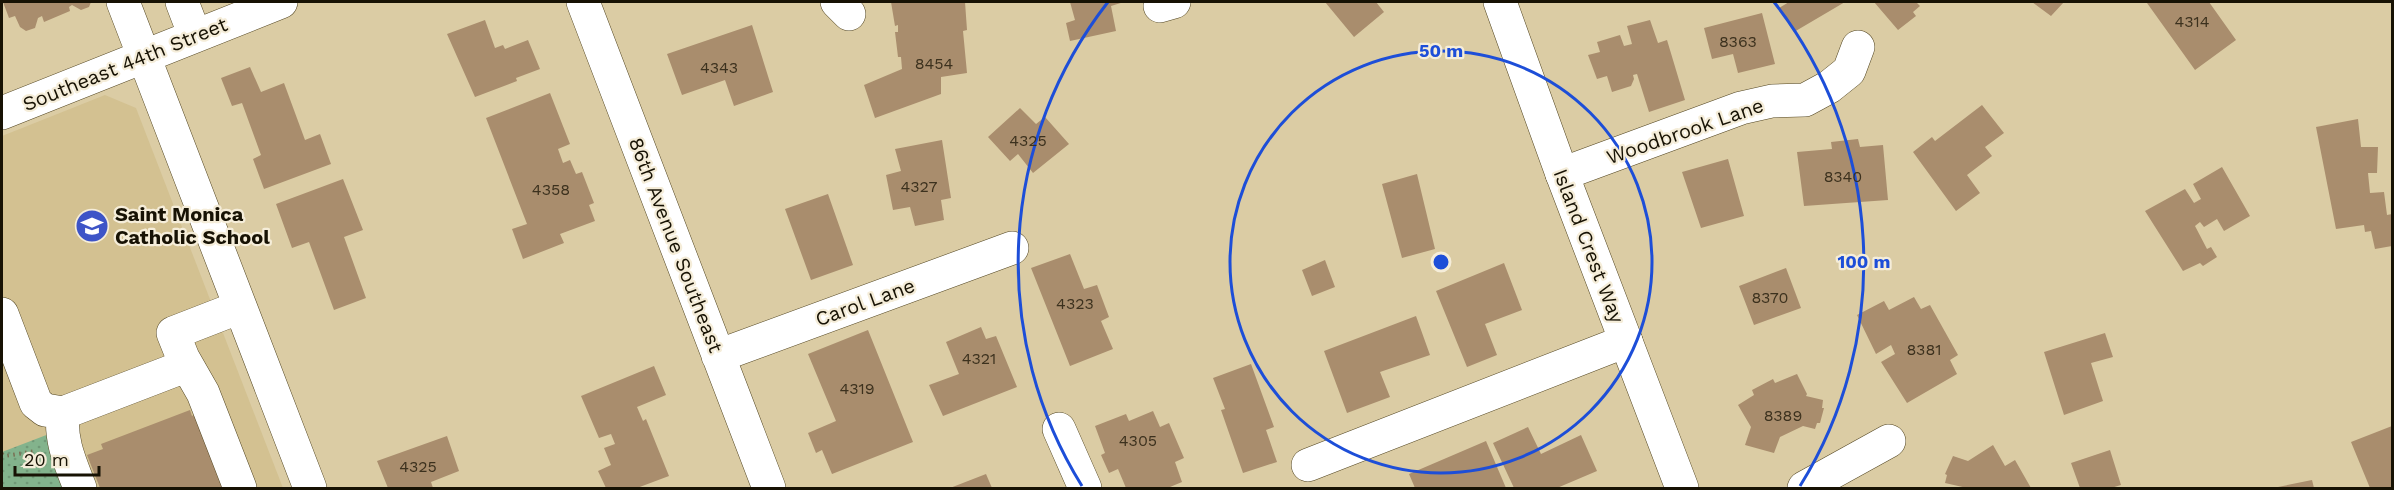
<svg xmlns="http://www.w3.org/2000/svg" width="2394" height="490" font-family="'Work Sans',sans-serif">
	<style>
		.built { fill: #d3c191 }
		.park { fill: url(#park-dots) }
		.building { fill: #a98d6d }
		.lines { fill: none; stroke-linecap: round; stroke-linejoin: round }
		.minor-casing { stroke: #534622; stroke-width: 34 }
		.major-casing { stroke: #534622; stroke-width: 34 }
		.path { stroke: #796f54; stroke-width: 4; stroke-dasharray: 1.5 4.5; stroke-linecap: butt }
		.minor { stroke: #fff; stroke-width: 33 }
		.major { stroke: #fff; stroke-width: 33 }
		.ring { fill: none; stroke: #1d4ed8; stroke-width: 3 }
		.labels { text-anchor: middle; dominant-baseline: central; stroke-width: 4.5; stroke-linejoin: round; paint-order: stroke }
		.number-label { font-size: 16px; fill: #3c311e }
		.street-label { font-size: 20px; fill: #171204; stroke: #f5edd9 }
		.poi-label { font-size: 20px; font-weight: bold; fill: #171204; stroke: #f5edd9; text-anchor: start }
		.centre { fill: #1d4ed8; stroke: #f5edd9; stroke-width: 3 }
		.ring-label { font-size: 18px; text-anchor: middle; font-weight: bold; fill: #1d4ed8; stroke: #f5edd9; stroke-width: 4.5; stroke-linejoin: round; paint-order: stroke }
	</style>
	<defs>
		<pattern id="park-dots" width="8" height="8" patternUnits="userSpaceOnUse" patternTransform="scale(1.5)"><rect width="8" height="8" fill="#83b38c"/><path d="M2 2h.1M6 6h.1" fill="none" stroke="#709977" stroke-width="1.8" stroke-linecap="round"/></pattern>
	</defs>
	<rect width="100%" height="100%" fill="#dbcca4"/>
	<path class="built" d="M105 95 136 108 283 488H2V136Z"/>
	<path class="park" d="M49 434 72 488H2V452Z"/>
	<path class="building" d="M3 2H91L89 7 81 10 72 5 69 7 70 11 44 22 42 16 38 18 35 28 26 31 20 27 15 16 9 18Z
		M891 2H965L967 30 963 31 967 73 941 77V94L875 118 864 85 902 69 901 57H898L895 32H898V25L895 26Z
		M1070 2H1124L1111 6 1116 31 1070 41 1066 23 1075 20Z
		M1325 2H1376L1384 12 1354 37Z
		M1789 2H1788H1845L1794 32 1779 8Z
		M1874 2H1916L1920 6 1913 12 1916 16 1898 30Z
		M2032 2H2064L2051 16Z
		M2149 2H2209L2236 40 2195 70 2147 3Z
		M1762 13 1775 64 1738 73 1733 54 1712 59 1704 28Z
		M485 20 495 48 503 45 505 49 528 40 540 69 516 78 517 81 475 97 447 34Z
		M1650 20 1658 43 1667 40 1685 100 1649 112 1637 74 1633 75 1634 79 1631 86 1612 92 1607 76 1597 79 1588 55 1600 52 1597 42 1620 35 1624 46 1632 44 1627 26Z
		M752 25 773 92 734 106 725 80 682 95 667 54Z
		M250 67 261 92 284 83 305 140 320 134 331 164 264 189 253 159 261 155 242 103 232 106 221 78Z
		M550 93 570 144 558 149 563 163 570 160 576 174 582 172 594 203 589 205 595 221 560 234 564 243 523 259 512 229 527 224 486 118Z
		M1982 105 2004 133 1985 147 1992 156 1967 175 1980 193 1956 211 1913 152 1932 137 1935 141Z
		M1020 108 1036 124 1045 117 1069 144 1033 173 1018 154 1010 161 988 137Z
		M2358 119 2361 147H2378L2377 173H2368L2370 193 2384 192 2387 215 2392 214V246L2375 249 2371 231 2365 232 2364 225 2336 229 2316 127Z
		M1858 139 1860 147 1883 145 1888 200 1804 206 1797 152 1832 149 1831 142Z
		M942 140 951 198 941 200 944 220 915 226 910 207 893 210 886 175 901 171 895 149Z
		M1728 159 1744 216 1701 228 1682 172Z
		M2222 167 2250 216 2224 231 2217 219 2204 227 2200 222 2195 226 2207 249 2211 247 2217 257 2203 266 2200 263 2183 271 2145 211 2185 189 2194 203 2201 199 2193 184Z
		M1417 174 1435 249 1402 258 1382 184Z
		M343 179 363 230 344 237 366 298 334 310 309 242 292 248 276 204Z
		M828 194 853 265 811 280 785 209Z
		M1070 254 1084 289 1097 285 1109 317 1101 321 1113 349 1070 366 1031 268Z
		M1325 260 1335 287 1312 296 1302 270Z
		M1504 263 1522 310 1485 324 1497 355 1467 367 1436 291Z
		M1786 268 1801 308 1754 325 1739 286Z
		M1914 297 1921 309 1930 305 1958 355 1950 360 1957 374 1907 403 1881 362 1895 354 1891 345 1876 354 1857 315 1884 301 1889 310Z
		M1416 316 1430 355 1380 372 1390 397 1347 413 1324 351Z
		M981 327 986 339 996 336 1017 387 943 416 929 385 959 374 946 342Z
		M868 330 913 442 832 474 822 450 816 453 808 433 836 421 808 354Z
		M2105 333 2113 357 2091 363 2103 401 2064 415 2044 352Z
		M1251 364 1274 427 1266 430 1277 462 1243 473 1221 410 1225 409 1213 378Z
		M654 366 666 395 637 407 643 421 646 419 669 476 637 488H606L598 471 611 465 604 448 615 444 611 434 599 438 581 396Z
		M1797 374 1807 394 1806 396 1823 400 1822 408H1824L1820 423H1817L1815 429 1803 426 1780 437 1774 453 1745 445 1751 427 1738 405 1754 395 1752 390 1773 379 1775 383Z
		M190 410 192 416 201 412 229 488H100L87 455 103 449 101 444Z
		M1153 411 1160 427 1169 423 1184 458 1175 462 1182 482 1170 487V488H1126L1118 469 1109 473 1101 455 1105 453 1095 426 1126 414 1129 421Z
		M2392 426V488H2370L2351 442Z
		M1528 427 1541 454 1581 435 1597 471 1557 488H1514L1493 443Z
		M447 436 459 471 431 482 433 488H388L377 461Z
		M1486 441 1506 488H1415L1409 474Z
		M1993 445 2005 466 2015 460 2031 488H1967L1945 483 1947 475 1945 474 1953 456 1968 461Z
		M2110 450 2121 485 2111 488H2080L2071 463Z
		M986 474 992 488H950Z
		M2312 480 2314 488H2278V487Z"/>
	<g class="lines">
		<g class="minor-casing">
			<path id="minor" d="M123 2 310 488
				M182 2 195 36
				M583 2 769 488
				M837 2 849 14
				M1160 6 1174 2
				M2 113 281 2
				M1562 174 1741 108 1772 101 1805 100 1829 87 1849 71 1858 47
				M2 314 36 403 45 410 63 413 175 370 183 358
				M718 356 1012 248
				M63 413C60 441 70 462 80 488
				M1059 429 1085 488
				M1308 465 1626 341
				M240 488 203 393 183 358 173 333 240 307
				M1804 488 1889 441"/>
		</g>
		<g class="major-casing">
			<path id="major" d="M1500 2 1562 174 1682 488"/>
		</g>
		<path class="path" d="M2 454 5 456 36 451"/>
		<use href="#minor" class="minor"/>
		<use href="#major" class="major"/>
	</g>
	<g class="ring">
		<circle cx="1441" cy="262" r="211"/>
		<path d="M1082 486A423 423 0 0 1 1108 2M1774 2A423 423 0 0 1 1800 486"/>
	</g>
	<defs>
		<g id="school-disc" transform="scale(1.725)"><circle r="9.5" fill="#3d54c7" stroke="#f5edd9"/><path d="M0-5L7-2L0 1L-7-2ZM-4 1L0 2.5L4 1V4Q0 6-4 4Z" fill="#fff"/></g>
	</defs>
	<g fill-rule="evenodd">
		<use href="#school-disc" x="92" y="226"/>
	</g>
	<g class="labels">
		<g class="number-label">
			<text x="2192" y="21">4314</text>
			<text x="1738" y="41">8363</text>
			<text x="934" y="63">8454</text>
			<text x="719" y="67">4343</text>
			<text x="1028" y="140">4325</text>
			<text x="1843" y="176">8340</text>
			<text x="919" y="186">4327</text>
			<text x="551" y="189">4358</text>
			<text x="1770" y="297">8370</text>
			<text x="1075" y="303">4323</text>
			<text x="1924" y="349">8381</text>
			<text x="979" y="358">4321</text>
			<text x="857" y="388">4319</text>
			<text x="1783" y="415">8389</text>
			<text x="1138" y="440">4305</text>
			<text x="418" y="466">4325</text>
		</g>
		<g class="street-label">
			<text transform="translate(125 64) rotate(-22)">Southeast 44th Street</text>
			<text transform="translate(1685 131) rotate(-19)">Woodbrook Lane</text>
			<text transform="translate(676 245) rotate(69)">86th Avenue Southeast</text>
			<text transform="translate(1589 246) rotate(69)">Island Crest Way</text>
			<text transform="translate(865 302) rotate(-20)">Carol Lane</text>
		</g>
		<g class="poi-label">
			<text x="115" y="214">Saint Monica<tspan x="115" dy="23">Catholic School</tspan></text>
		</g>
	</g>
	<circle cx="1441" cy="262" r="9" class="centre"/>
	<g class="ring-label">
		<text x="1441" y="57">50 m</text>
		<text x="1864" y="268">100 m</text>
	</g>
	<rect width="2394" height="490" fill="none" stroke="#171204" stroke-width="6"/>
	<path d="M15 466v9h84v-9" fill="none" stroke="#171204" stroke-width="3"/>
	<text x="24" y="466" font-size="18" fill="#171204" stroke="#f5edd9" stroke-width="4.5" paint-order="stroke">20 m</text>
</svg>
